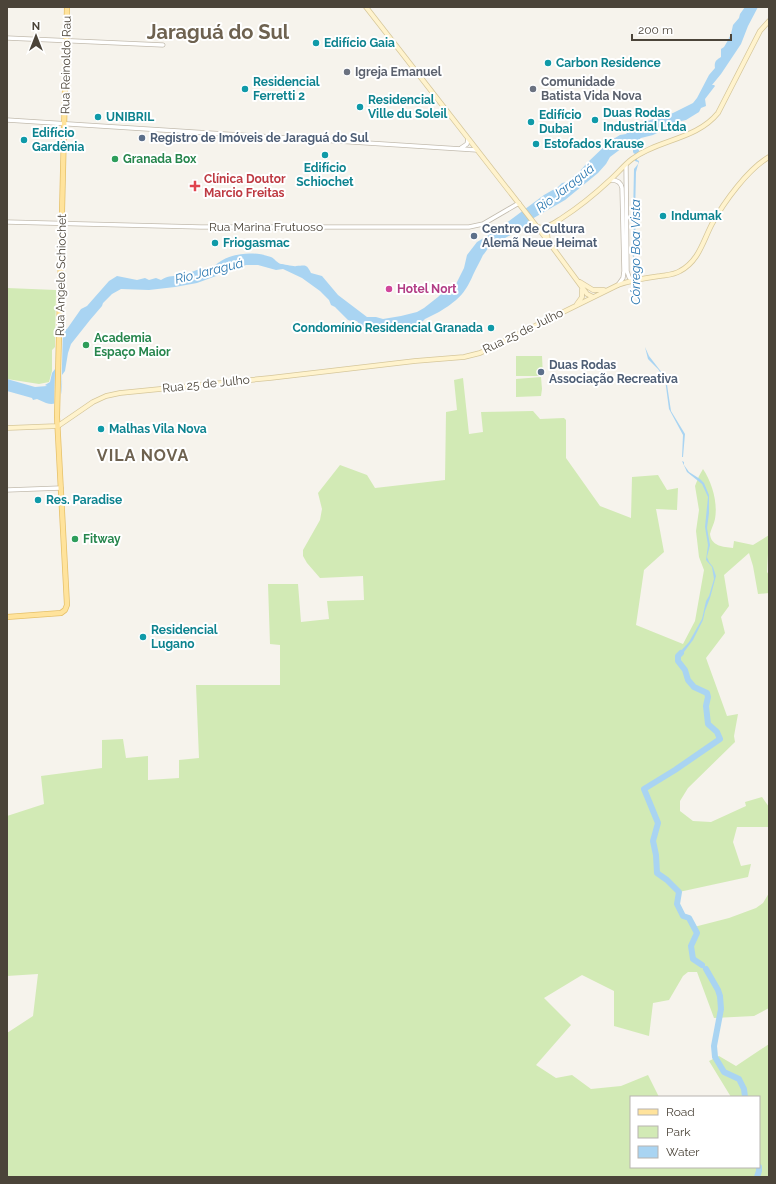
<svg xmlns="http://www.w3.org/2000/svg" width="776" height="1184" font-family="Raleway,sans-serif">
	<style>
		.green { fill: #d2eab5 }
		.water { fill: #a9d4f2 }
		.pier { fill: #f6f3ec }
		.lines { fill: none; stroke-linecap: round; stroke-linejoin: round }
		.river { stroke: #a9d4f2; stroke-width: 6 }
		.tertiary-casing { stroke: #c2bbae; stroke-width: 5 }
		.secondary-casing { stroke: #d6c79b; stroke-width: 5.5 }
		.primary-casing { stroke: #e6c16a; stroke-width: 6 }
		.tertiary { stroke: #fff; stroke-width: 3.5 }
		.secondary { stroke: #fff3cd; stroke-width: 4 }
		.primary { stroke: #ffe39c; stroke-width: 4.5 }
		.culture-dot { fill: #0f9aa8; stroke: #fff; stroke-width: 1.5 }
		.worship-dot { fill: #6b7280; stroke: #fff; stroke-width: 1.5 }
		.service-dot { fill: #5c6f8a; stroke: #fff; stroke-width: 1.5 }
		.leisure-dot { fill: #2e9e5b; stroke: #fff; stroke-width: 1.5 }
		.health-dot { fill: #e0444e; stroke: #fff; stroke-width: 1.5 }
		.hotel-dot { fill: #d1479c; stroke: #fff; stroke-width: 1.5 }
		.labels { text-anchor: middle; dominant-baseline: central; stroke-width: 4; stroke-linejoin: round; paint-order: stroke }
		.culture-label { font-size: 12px; font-weight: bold; fill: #0d838f; stroke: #fff; text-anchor: start }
		.street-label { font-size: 12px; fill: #4b4439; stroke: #fff }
		.worship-label { font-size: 12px; font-weight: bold; fill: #5b616d; stroke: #fff; text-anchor: start }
		.service-label { font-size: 12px; font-weight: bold; fill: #4e5e75; stroke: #fff; text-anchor: start }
		.leisure-label { font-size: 12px; font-weight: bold; fill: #27864d; stroke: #fff; text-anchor: start }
		.health-label { font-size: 12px; font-weight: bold; fill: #be3a42; stroke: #fff; text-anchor: start }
		.hotel-label { font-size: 12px; font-weight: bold; fill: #b23c85; stroke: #fff; text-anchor: start }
		.water-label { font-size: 13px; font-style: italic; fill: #2e7ab2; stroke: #fff }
		.district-label { font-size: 16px; font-weight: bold; letter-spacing: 1px; fill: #6e6250; stroke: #fff }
		.town-label { font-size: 20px; font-weight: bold; fill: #6e6250; stroke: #fff }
	</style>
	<rect width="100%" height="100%" fill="#f6f3ec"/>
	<path class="green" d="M7 288 56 290 55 347 52 350V371L49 382 39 384 7 379Z
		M516 356H542L543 376H516Z
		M541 377 542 389 541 396 516 397V379Z
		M463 378 469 434 483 432 481 412 533 411 540 419 564 418 566 420V458L600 506 631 518 632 477 658 475 667 490 678 488 677 510 656 509 664 552 644 570 636 625 683 644 695 621 704 570 699 557 696 531 699 510 695 486 699 476 703 469C712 482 718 503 715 519 714 524 711 529 710 534 711 546 723 547 733 548L734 541 753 545 769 535 767 572 769 575V593L758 594 753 566 749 553 724 575 729 606 721 617 725 633 706 658 727 716 738 714 734 736 735 742 688 788 680 801V811L693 821 711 822 746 806 745 802 762 797 769 807V827H737L733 842 741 866 751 864 748 877 679 892 677 904 683 916 689 918 694 927 729 918 756 908 763 903 769 893V1008L754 1016 714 1018 697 972H688L683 976 669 1000 653 1003 649 1036 614 1026V991L582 975 544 998 571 1025 536 1065 556 1078 572 1075 591 1089 621 1086 648 1075 659 1097H631V1167H759V1097H731L709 1061 719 1056 736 1066 769 1044V1177H7V1033L33 1016 38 974 7 976V816L44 804 41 776 102 768V740L123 739 126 758 148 756V780L179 778V760L199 758 196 685H280V645L270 644 268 584H298L301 622 329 619 327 601 364 600 363 576 320 578 307 563 303 556V550L320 520 322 509 318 493 340 465 367 475 375 488 445 480 446 412 457 410 454 380Z"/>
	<path class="water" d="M745 7H758L748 26 741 44 721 74 712 85H714L715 86 705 99 706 106 701 108 699 112 686 120 668 124 665 128 659 129 657 133 653 135 637 139 626 145 610 157 606 164 598 173 565 200 532 219 523 228 489 247 484 254 483 255C480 262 476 268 473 275 465 294 457 301 439 312V310V312L425 319 423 321 400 330 392 328 380 330 371 327H361L357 321H351L348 320 335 307 331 305 329 300 320 291 302 278 283 269 276 270 258 265H246L197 283 175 287 149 290 121 289 112 294 103 303 102 306 90 320 71 344 68 353 65 371 62 375C62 387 64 409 46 403 43 402 40 400 37 399L33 400 32 398 7 391V379L35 387 47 386 45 385 50 382 52 373 55 369 56 344 62 330 67 329 81 309 87 306 109 281 117 276 137 280 145 278 149 280 156 278 161 280C167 276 171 276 179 276 191 274 199 266 212 268 227 253 251 250 271 257 275 259 277 263 281 264 283 264 295 267 296 266 305 266 306 263 311 273L322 276 338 295 367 317H376L383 319 401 316 417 312 424 308 438 297 444 291 450 289 456 284 464 268 467 255 477 242 494 232 544 195 558 187 562 183 567 182 575 175 579 172 587 163 610 141 620 135 626 134 630 130 644 122 673 113 693 103 697 98 709 75 715 68C714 62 716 60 721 57V49L724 47 727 42 731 34 733 25 739 18 740 14Z
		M635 151H637V160L639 161 636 172 635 216 636 245 634 256 638 276H636L632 251 634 246 633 216 634 169 638 164V162L635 161Z
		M645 347 649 356 666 378 671 411 685 434 683 457H682L683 435 669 409 665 379 658 369 648 359Z
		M682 461 684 462V465L689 472 700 479 704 483 709 495V513L707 528 710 545 707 557 709 562 713 567 716 576 710 598 705 611 703 620 693 640 678 660H677L678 654 689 642 702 619 706 601 709 596 714 579 712 567 706 560 708 545 705 527 708 497 702 484 687 472Z"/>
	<path class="pier" d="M63 328 61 402 59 404 54 406 56 337 58 331Z"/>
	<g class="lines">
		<path class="river" d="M636 151 638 131
			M681 653 678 656V661L685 670 688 680 694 687 707 693 708 697 706 706 708 724 717 732 720 739 675 770 644 789 658 823 653 841 656 855 657 873 667 880 679 892 677 904 683 916 689 918 697 933 691 946 693 959 702 965
			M706 969 718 990 720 996 721 1009 714 1046 715 1057 724 1072 739 1079 744 1089 745 1097
			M757 1177 759 1171V1167"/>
		<g class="tertiary-casing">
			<path id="tertiary" d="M7 38 163 45
				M7 120 477 150
				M461 148 467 144 468 139
				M626 165 627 271 629 277 632 281
				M611 180C616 180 621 182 622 188L624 271 623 278 618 285
				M7 222 201 227H469L483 224 519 203
				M7 490 61 488"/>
		</g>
		<g class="secondary-casing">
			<path id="secondary" d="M366 7 548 241 587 294 593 297
				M537 227C547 229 554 223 562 218 579 207 595 194 610 180 618 173 624 165 632 159 659 139 696 140 718 113L760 31 769 21
				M548 241 547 232 549 226
				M580 282 593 290H604
				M577 304 582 297V289
				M7 428 58 426 93 402 106 396 120 393 270 378 415 361 464 357 480 353 618 285C631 280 646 278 660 276 666 275 674 275 680 271 699 261 703 241 712 224 724 202 748 169 769 157"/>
		</g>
		<g class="primary-casing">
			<path id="primary" d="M7 617 61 613 65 610 67 605 57 417 67 7"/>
		</g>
		<use href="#tertiary" class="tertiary"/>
		<use href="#secondary" class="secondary"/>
		<use href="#primary" class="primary"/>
	</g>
	<g class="culture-dot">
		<circle cx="316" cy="43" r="4"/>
		<circle cx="548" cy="63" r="4"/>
		<circle cx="245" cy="89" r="4"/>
		<circle cx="360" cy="107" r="4"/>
		<circle cx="98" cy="117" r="4"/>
		<circle cx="595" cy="120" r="4"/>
		<circle cx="531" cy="122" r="4"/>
		<circle cx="24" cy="140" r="4"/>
		<circle cx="536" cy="144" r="4"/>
		<circle cx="325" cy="155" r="4"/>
		<circle cx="663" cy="216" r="4"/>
		<circle cx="215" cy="243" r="4"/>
		<circle cx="491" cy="328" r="4"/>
		<circle cx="101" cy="429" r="4"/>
		<circle cx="38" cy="500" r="4"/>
		<circle cx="143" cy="637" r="4"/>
	</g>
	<g class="worship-dot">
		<circle cx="347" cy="72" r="4"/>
		<circle cx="533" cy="89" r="4"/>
	</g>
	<g class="service-dot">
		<circle cx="142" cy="138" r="4"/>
		<circle cx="474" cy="236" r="4"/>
		<circle cx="541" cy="372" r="4"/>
	</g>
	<g class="leisure-dot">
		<circle cx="115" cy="159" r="4"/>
		<circle cx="86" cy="345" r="4"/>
		<circle cx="75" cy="539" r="4"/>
	</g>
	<path class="health-dot" d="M193 180h4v4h4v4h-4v4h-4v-4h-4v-4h4z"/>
	<circle class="hotel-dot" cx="389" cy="289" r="4"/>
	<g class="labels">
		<g class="culture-label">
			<text x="324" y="43">Edifício Gaia</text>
			<text x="556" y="63">Carbon Residence</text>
			<text x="253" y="82">Residencial<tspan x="253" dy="14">Ferretti 2</tspan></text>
			<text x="368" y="100">Residencial<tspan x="368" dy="14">Ville du Soleil</tspan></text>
			<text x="603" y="113">Duas Rodas<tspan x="603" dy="14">Industrial Ltda</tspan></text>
			<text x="539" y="115">Edifício<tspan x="539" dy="14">Dubai</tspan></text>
			<text x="106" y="117">UNIBRIL</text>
			<text x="32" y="133">Edifício<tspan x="32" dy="14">Gardênia</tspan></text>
			<text x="544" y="144">Estofados Krause</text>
			<text x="325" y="168" text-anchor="middle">Edifício<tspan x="325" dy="14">Schiochet</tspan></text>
			<text x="671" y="216">Indumak</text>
			<text x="223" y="243">Friogasmac</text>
			<text x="483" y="328" text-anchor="end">Condomínio Residencial Granada</text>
			<text x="109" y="429">Malhas Vila Nova</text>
			<text x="46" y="500">Res. Paradise</text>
			<text x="151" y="630">Residencial<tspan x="151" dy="14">Lugano</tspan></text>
		</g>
		<g class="street-label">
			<text transform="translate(66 65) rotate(-89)">Rua Reinoldo Rau</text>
			<text x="266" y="227">Rua Marina Frutuoso</text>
			<text transform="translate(61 275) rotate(-89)">Rua Angelo Schiochet</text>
			<text transform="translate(523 331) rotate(-26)">Rua 25 de Julho</text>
			<text transform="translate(206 384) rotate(-6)">Rua 25 de Julho</text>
		</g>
		<g class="worship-label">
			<text x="355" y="72">Igreja Emanuel</text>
			<text x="541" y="82">Comunidade<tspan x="541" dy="14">Batista Vida Nova</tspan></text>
		</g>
		<g class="service-label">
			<text x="150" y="138">Registro de Imóveis de Jaraguá do Sul</text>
			<text x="482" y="229">Centro de Cultura<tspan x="482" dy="14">Alemã Neue Heimat</tspan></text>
			<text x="549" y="365">Duas Rodas<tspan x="549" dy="14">Associação Recreativa</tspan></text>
		</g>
		<g class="leisure-label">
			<text x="123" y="159">Granada Box</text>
			<text x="94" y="338">Academia<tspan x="94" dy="14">Espaço Maior</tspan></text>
			<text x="83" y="539">Fitway</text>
		</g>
		<g class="health-label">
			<text x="204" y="179">Clínica Doutor<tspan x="204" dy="14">Marcio Freitas</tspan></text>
		</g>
		<g class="hotel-label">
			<text x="397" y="289">Hotel Nort</text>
		</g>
		<g class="water-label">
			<text transform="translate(565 188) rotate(-38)">Rio Jaraguá</text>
			<text transform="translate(635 252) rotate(-90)">Córrego Boa Vista</text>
			<text transform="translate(209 271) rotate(-14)">Rio Jaraguá</text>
		</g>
		<g class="district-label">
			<text x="143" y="455">VILA NOVA</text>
		</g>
		<g class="town-label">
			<text x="218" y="32">Jaraguá do Sul</text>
		</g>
	</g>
	<rect width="776" height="1184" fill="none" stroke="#4b4439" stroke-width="16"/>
	<rect x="630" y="1096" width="130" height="72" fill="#ffffff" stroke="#b7b4b0"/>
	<rect x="638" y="1109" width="20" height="6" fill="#ffe39c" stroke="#b7b4b0"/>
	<text x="666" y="1116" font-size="12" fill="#4b4439">Road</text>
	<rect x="638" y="1126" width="20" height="12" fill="#d2eab5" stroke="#b7b4b0"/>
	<text x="666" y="1136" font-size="12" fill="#4b4439">Park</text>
	<rect x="638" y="1146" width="20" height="12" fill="#a9d4f2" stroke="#b7b4b0"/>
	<text x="666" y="1156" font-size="12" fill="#4b4439">Water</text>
	<g transform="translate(36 36)" stroke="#ffffff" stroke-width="3" paint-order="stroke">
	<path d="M0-3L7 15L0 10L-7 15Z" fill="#4b4439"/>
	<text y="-6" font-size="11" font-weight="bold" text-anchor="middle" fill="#4b4439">N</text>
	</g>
	<path d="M632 34v6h99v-6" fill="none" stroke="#4b4439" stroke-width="2"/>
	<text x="638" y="34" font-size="12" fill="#4b4439" stroke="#ffffff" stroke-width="3" paint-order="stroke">200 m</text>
</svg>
